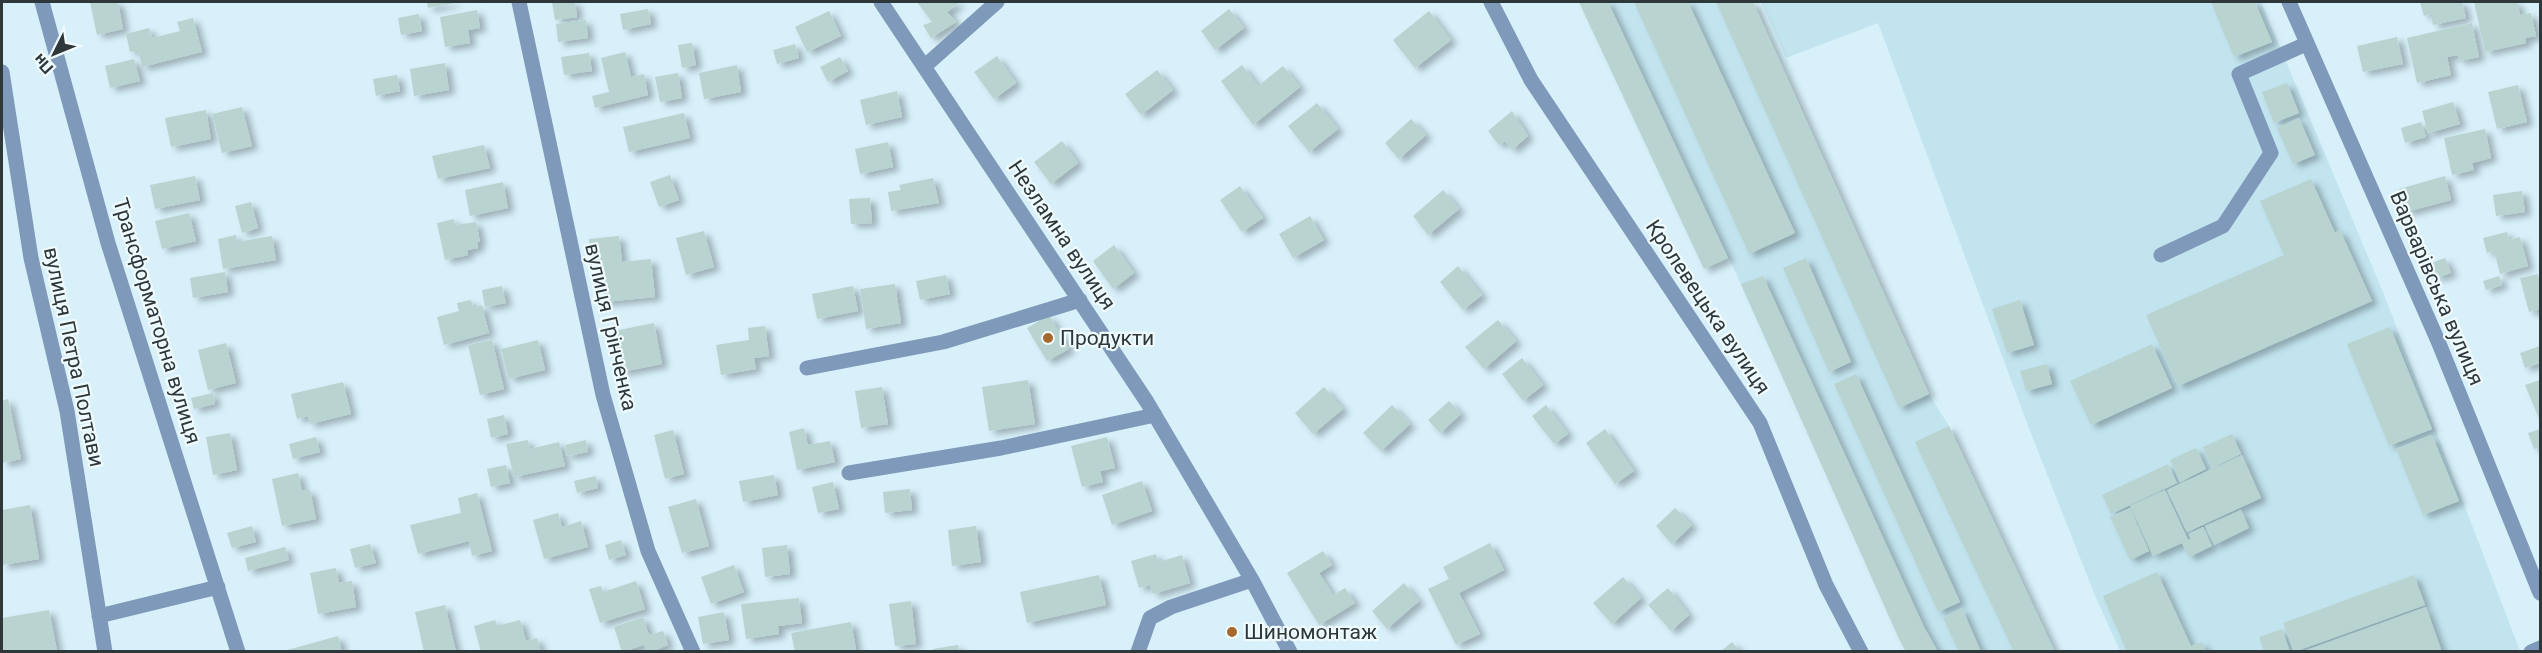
<svg xmlns="http://www.w3.org/2000/svg" width="2542" height="653" font-family="Roboto,sans-serif">
	<style>
		.built { fill: #c2e4ef }
		.building { fill: #b8d3d0; filter: url(#shadow) }
		.lines { fill: none; stroke-linecap: round; stroke-linejoin: round }
		.minor { stroke: #7e99b9; stroke-width: 15 }
		.poi-dot { fill: #a6672e; stroke: #f0fbfe; stroke-width: 2 }
		.labels { text-anchor: middle; dominant-baseline: central; stroke-width: 4.5; stroke-linejoin: round; paint-order: stroke }
		.street-label { font-size: 21px; fill: #2e383b; stroke: #f0fbfe }
		.poi-label { font-size: 21px; fill: #2e383b; stroke: #f0fbfe; text-anchor: start }
	</style>
	<defs>
		<filter id="shadow"><feDropShadow dx="6" dy="4" stdDeviation="3" flood-color="#0004"/></filter>
	</defs>
	<rect width="100%" height="100%" fill="#d7f0f9"/>
	<path class="built" d="M1579 2H1753L1929 394 1949 426 2055 651H1906L1729 258 1704 269Z
		M1761 2H2261L2385 297 2520 651H2120L2096 598 2030 431 1878 23 1786 58Z"/>
	<path class="building" d="M90 2H118L123 29 97 35Z
		M427 2H455V3L428 8Z
		M552 2H575L577 17 555 20Z
		M917 2H960L947 12 956 22 931 38 923 25 932 22Z
		M1579 2H1608L1728 258 1704 269Z
		M1634 2H1688L1795 233 1749 254Z
		M1716 2H1753L1929 394 1899 408Z
		M2211 2H2255L2272 42 2234 57Z
		M2420 2H2462L2466 18 2433 25 2431 14 2424 16Z
		M2474 2H2517L2520 15 2531 13 2536 36 2525 38 2526 43 2485 52Z
		M648 9 651 24 623 30 620 14Z
		M1229 9 1244 28 1215 50 1201 31Z
		M477 10 480 28 468 30 470 43 445 47 440 17Z
		M829 11 841 36 807 52 795 27Z
		M1429 11 1451 40 1415 68 1393 40Z
		M419 14 422 31 401 35 398 18Z
		M193 18 202 52 142 67 138 50 130 52 126 34 149 28 152 38 180 31 177 22Z
		M586 20 588 38 558 42 556 24Z
		M2472 23 2479 57 2459 61 2458 55 2447 57 2451 75 2417 83 2407 38Z
		M2397 37 2403 64 2363 72 2357 46Z
		M692 43 696 65 682 68 678 45Z
		M795 44 799 58 777 64 773 50Z
		M625 52 631 77 644 74 648 95 595 108 592 96 609 92 601 58Z
		M589 53 592 71 564 75 561 57Z
		M997 56 1016 83 994 99 974 72Z
		M840 57 848 71 828 82 820 67Z
		M134 59 140 81 110 88 105 66Z
		M445 63 449 90 414 96 410 69Z
		M737 65 741 92 704 99 699 73Z
		M1242 65 1258 86 1283 66 1300 87 1253 125 1221 81Z
		M1157 70 1173 90 1141 115 1125 94Z
		M678 73 682 98 660 102 655 77Z
		M397 75 400 91 376 96 373 79Z
		M2287 83 2299 113 2274 123 2262 92Z
		M2518 85 2527 122 2497 129 2488 92Z
		M897 91 902 117 866 125 860 100Z
		M2453 102 2460 124 2428 133 2422 111Z
		M1317 103 1338 129 1309 152 1288 126Z
		M242 107 252 146 222 153 212 114Z
		M206 110 211 139 171 147 165 118Z
		M1512 111 1528 136 1512 150 1505 141 1499 145 1488 131Z
		M684 113 690 138 629 152 623 127Z
		M2299 118 2315 155 2293 164 2277 128Z
		M1411 119 1426 135 1399 159 1385 143Z
		M2421 122 2426 137 2405 143 2401 128Z
		M2485 129 2491 158 2472 163 2474 170 2452 175 2444 138Z
		M1062 141 1078 163 1051 184 1034 162Z
		M888 142 893 167 860 174 855 149Z
		M484 145 490 168 438 179 432 156Z
		M670 175 679 200 659 207 650 182Z
		M195 176 200 200 155 209 150 185Z
		M2445 176 2451 200 2406 212 2399 189Z
		M933 178 939 203 891 211 888 192 901 190 899 185Z
		M2311 179 2335 233 2340 230 2372 301 2178 386 2146 315 2284 255 2260 201Z
		M503 182 508 208 470 216 465 190Z
		M1240 186 1263 218 1242 232 1220 200Z
		M1443 190 1459 209 1428 235 1413 216Z
		M2522 191 2525 212 2496 216 2493 195Z
		M870 198 872 223 851 224 849 199Z
		M251 202 258 228 242 233 235 206Z
		M189 213 196 241 162 249 155 221Z
		M1310 216 1324 240 1293 258 1279 234Z
		M454 219 455 225 476 222 480 242H477L478 248 467 250 468 255 445 260 437 223Z
		M704 231 714 267 686 275 676 238Z
		M2507 232 2509 240 2520 237 2528 266 2500 274 2494 251 2487 253 2483 238Z
		M236 235 237 242 272 236 276 260 223 269 218 239Z
		M619 236 622 262 651 259 655 297 604 302 601 275 593 276 589 239Z
		M1114 245 1134 273 1113 289 1093 261Z
		M1806 258 1851 362 1829 372 1783 268Z
		M2445 258 2451 273 2436 278 2431 263Z
		M1458 266 1482 295 1463 310 1440 282Z
		M225 272 228 292 193 298 190 278Z
		M2538 274 2540 284V309L2529 312 2520 278Z
		M946 275 950 294 920 300 916 281Z
		M1763 276 1924 627 1938 652H1906L1899 639 1741 284Z
		M2499 276 2502 285 2486 290 2483 281Z
		M895 284 901 323 866 329 860 289Z
		M502 286 506 303 485 307 482 290Z
		M853 286 858 311 817 319 812 294Z
		M471 300 473 308 482 305 489 333 444 345 437 317 459 311 457 303Z
		M2020 300 2034 345 2007 353 1992 309Z
		M1049 315 1069 349 1047 361 1027 328Z
		M1498 320 1516 341 1484 369 1465 347Z
		M654 323 662 364 621 372 614 331Z
		M765 326 769 356 754 358 756 369 721 375 716 345 749 340 748 328Z
		M2390 327 2432 429 2389 446 2347 344Z
		M492 340 504 389 480 395 468 345Z
		M538 340 545 370 509 379 501 349Z
		M226 343 236 383 208 390 198 350Z
		M2152 344 2172 388 2091 425 2070 381Z
		M2540 346V363L2525 368 2520 353Z
		M1522 358 1543 385 1523 401 1502 374Z
		M2047 364 2052 384 2026 391 2020 371Z
		M1856 374 1960 602 1938 612 1834 384Z
		M1028 380 1035 424 989 431 982 387Z
		M2540 380V421L2525 385Z
		M343 382 351 414 310 424 308 416 297 419 291 394Z
		M882 387 888 424 861 428 855 391Z
		M1324 387 1343 409 1313 434 1295 413Z
		M213 393 215 404 194 409 191 398Z
		M8 399 21 459 2 463V401Z
		M1449 401 1461 414 1440 433 1428 420Z
		M1392 405 1410 424 1381 451 1363 433Z
		M1546 405 1568 434 1554 444 1532 416Z
		M504 415 508 434 491 438 487 419Z
		M1949 426 2055 652H2014L1915 442Z
		M804 428 808 445 830 441 835 462 797 470 789 432Z
		M1605 429 1634 471 1615 484 1586 443Z
		M2540 429V447L2534 449 2528 433Z
		M673 430 684 474 665 479 654 435Z
		M230 433 237 470 213 475 206 437Z
		M2232 434 2241 454 2212 468 2203 447Z
		M2432 435 2459 501 2423 515 2396 449Z
		M316 437 320 452 293 459 289 444Z
		M1107 437 1115 468 1100 471 1103 482 1082 487 1071 446Z
		M528 440 530 449 559 442 565 466 514 477 506 444Z
		M586 440 588 452 567 456 565 445Z
		M2196 448 2206 469 2180 482 2170 460Z
		M2242 455 2261 498 2187 532 2167 490Z
		M2168 464 2177 483 2111 514 2102 495Z
		M506 465 510 483 491 487 487 469Z
		M298 473 302 491 310 490 316 519 282 526 272 479Z
		M774 475 778 495 743 502 739 481Z
		M596 476 598 488 577 493 574 481Z
		M1142 481 1152 511 1112 525 1102 495Z
		M833 482 839 509 818 513 812 487Z
		M910 489 912 510 885 513 883 492Z
		M2165 490 2188 540 2191 539 2189 534 2203 527 2212 546 2189 557 2182 543 2153 556 2130 506Z
		M477 493 492 551 472 556 469 541 418 554 410 525 461 513 458 498Z
		M696 499 709 546 682 553 668 507Z
		M30 505 39 559 2 565V510Z
		M1675 508 1692 525 1672 544 1656 526Z
		M2130 508 2149 551 2130 560 2110 517Z
		M2241 510 2249 528 2214 545 2205 526Z
		M558 513 562 527 581 521 588 547 544 559 533 520Z
		M252 526 256 542 232 548 227 533Z
		M976 526 981 562 952 566 948 530Z
		M621 540 626 555 609 560 605 545Z
		M1490 543 1504 570 1459 593 1480 634 1456 645 1428 589 1449 579 1443 567Z
		M370 544 376 563 355 568 350 549Z
		M787 545 790 574 765 577 762 548Z
		M285 547 289 560 248 571 245 558Z
		M1323 551 1332 565 1319 573 1333 595 1345 588 1355 603 1319 625 1287 573Z
		M1156 554 1158 562 1182 555 1190 583 1153 594 1150 585 1139 588 1131 561Z
		M734 565 744 592 711 604 701 577Z
		M336 568 339 583 352 581 356 607 318 614 310 573Z
		M2157 572 2191 646 2202 642 2206 652H2127L2103 596Z
		M1099 575 1106 605 1027 623 1020 592Z
		M2414 575 2425 605 2294 652 2283 623Z
		M1623 577 1641 598 1612 624 1593 603Z
		M636 581 645 609 600 623 589 589 601 586 603 592Z
		M1404 583 1419 601 1387 629 1372 611Z
		M1668 588 1689 615 1671 631 1648 605Z
		M799 598 802 623 778 626 779 634 746 639 741 604Z
		M911 601 916 644 895 646 889 604Z
		M445 605 456 652H424L415 612Z
		M2426 607 2442 652H2304V651Z
		M1962 608 1981 652H1959L1943 618Z
		M49 610 57 651 2 652V618Z
		M724 612 729 640 703 644 698 617Z
		M643 617 649 635 663 631 668 645 651 652H647L644 645 622 652 614 627Z
		M495 620 497 626 520 620 526 641 537 638 541 652H481L474 626Z
		M851 622 856 649 842 652H795L791 633Z
		M2282 629 2290 652H2264L2259 637Z
		M338 636 342 652H284V651Z
		M1732 642 1740 652H1720Z
		M958 645 959 652H933V649Z"/>
	<g class="lines">
		<path class="minor" d="M42 2 108 243 238 652
			M519 2 603 395 648 551 693 652
			M881 2 1147 402 1252 580 1290 652
			M1491 2 1531 80 1760 423 1826 585 1861 652
			M2289 2 2438 341 2540 593
			M925 66 997 2
			M2 72 31 258 67 411 105 652
			M2161 255 2223 226 2271 153 2239 74 2306 44
			M807 368 943 342 1080 300
			M849 473 1001 448 1155 415
			M99 616 218 587
			M1138 652 1150 618 1171 607 1252 580
			M2531 652 2540 648"/>
	</g>
	<g class="poi-dot">
		<circle cx="1048" cy="338" r="6"/>
		<circle cx="1232" cy="632" r="6"/>
	</g>
	<g class="labels">
		<g class="street-label">
			<text transform="translate(1062 235) rotate(56)">Незламна вулиця</text>
			<text transform="translate(2437 288) rotate(67)">Варварівська вулиця</text>
			<text transform="translate(1708 307) rotate(56)">Кролевецька вулиця</text>
			<text transform="translate(157 321) rotate(73)">Трансформаторна вулиця</text>
			<text transform="translate(611 327) rotate(77)">вулиця Грінченка</text>
			<text transform="translate(74 357) rotate(78)">вулиця Петра Полтави</text>
		</g>
		<g class="poi-label">
			<text x="1060" y="338">Продукти</text>
			<text x="1244" y="632">Шиномонтаж</text>
		</g>
	</g>
	<rect width="2542" height="653" fill="none" stroke="#2e383b" stroke-width="6"/>
	<g transform="translate(54 54) rotate(227)" stroke="#f0fbfe" stroke-width="4.5" paint-order="stroke">
	<path d="M0-4.5L10 22L0 15L-10 22Z" fill="#2e383b"/>
	<text y="-9" font-size="16" font-weight="bold" text-anchor="middle" fill="#2e383b">Пн</text>
	</g>
</svg>
